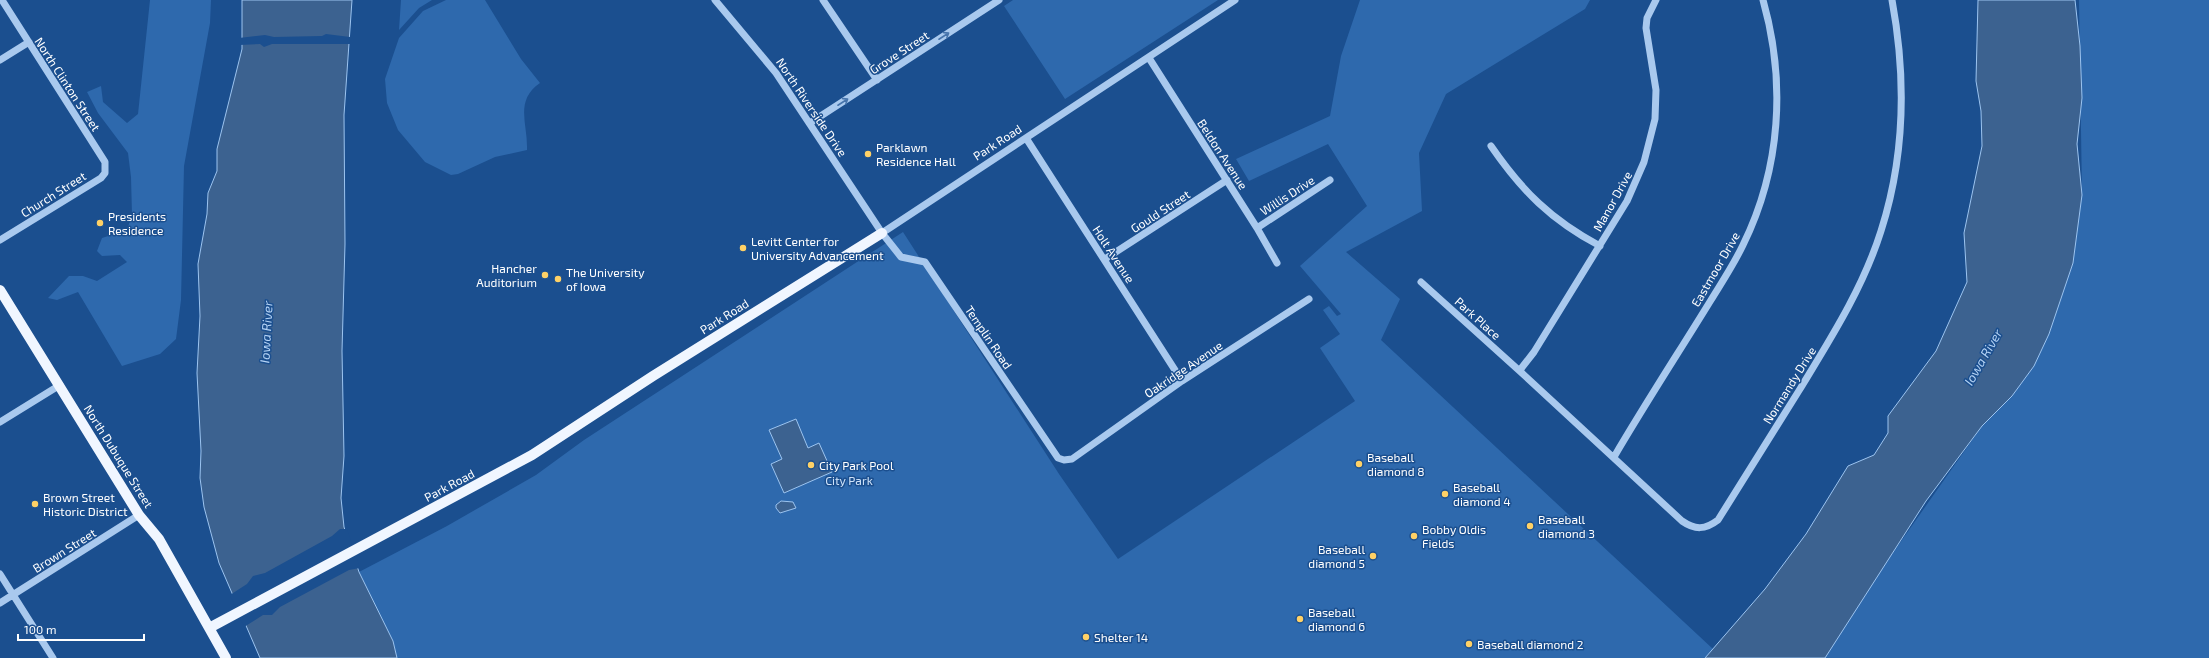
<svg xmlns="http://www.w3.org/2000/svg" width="2209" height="658" font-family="'Exo 2',sans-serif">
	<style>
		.green { fill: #2e69ad }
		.water { fill: #3c6290; stroke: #9cc4f0 }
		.pier { fill: #1b4f8f }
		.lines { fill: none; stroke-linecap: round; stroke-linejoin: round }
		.minor { stroke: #a9c9ee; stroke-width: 7 }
		.major { stroke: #f0f6ff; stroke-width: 10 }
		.oneway { stroke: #4674ac }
		.poi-dot { fill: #ffd166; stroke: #1b4f8f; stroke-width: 1.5 }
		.labels { text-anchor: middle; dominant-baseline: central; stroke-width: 3; stroke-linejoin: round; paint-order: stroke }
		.street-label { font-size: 12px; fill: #fff; stroke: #1b4f8f }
		.poi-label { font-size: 12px; fill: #fff; stroke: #1b4f8f; text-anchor: start }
		.park-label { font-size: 12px; fill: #cfe3fa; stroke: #1b4f8f }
		.water-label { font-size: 13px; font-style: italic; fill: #b5d3f5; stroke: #1b4f8f }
	</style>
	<rect width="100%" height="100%" fill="#1b4f8f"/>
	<path class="green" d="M150 0H211L210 23 184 166 181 300 176 339 160 354 122 366 78 292 57 300 48 298 69 276H83L97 281 127 262 120 255 102 256 97 251 102 238 127 230 132 215 131 177 128 153 98 113 87 92 101 86 103 102 127 123 138 114Z
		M401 0H432L419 8 399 30Z
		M446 0H485L521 59 540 83C514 101 528 124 527 150L495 157 458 174 451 175 425 162 398 130 387 103 385 79 399 38 423 11Z
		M1013 0H1218L1065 99 1004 6Z
		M1360 0H1590L1585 9 1446 94 1419 153 1422 211 1346 252 1400 299 1381 340 1713 649 1706 658H397L393 641 359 572 447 526 536 475 584 440 903 232 1059 474 1118 559 1355 401 1320 348 1340 334 1323 310 1329 306 1337 316 1341 314 1300 266 1367 206 1328 144 1249 181 1236 159 1330 116 1341 56Z
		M2079 0H2209V658H1819L1982 426 2082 195Z"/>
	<path class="water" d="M242 0H352L344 115 345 244 342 351 344 456 341 498 344 527 359 572 393 641 397 658H260L219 563 204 507 200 478 201 451 197 373 200 316 198 264 207 214 208 193 217 171V149L242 49Z
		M1978 0H2075L2080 46 2082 98 2077 144 2082 195 2073 263 2049 334 2034 366 2012 396 1982 426 1926 501 1825 658H1705L1765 589 1806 534 1848 466 1874 455 1888 433V416L1936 351 1967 282 1964 233 1982 146 1981 111 1976 81Z
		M796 419 808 448 819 443 832 472 784 493 771 464 782 459 769 430Z
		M781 501 793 502 796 508 780 513 776 508V505Z"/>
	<path class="pier" d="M326 34 350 37V44H272L264 47 260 44 239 45V38L265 35 274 37 322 36Z
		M340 529H347L360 568 349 570 280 607 272 615H263L244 627 230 595 247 584 253 576 265 573 332 536Z"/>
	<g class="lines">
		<path class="minor" d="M715 0 776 73 882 233 901 257 925 262 1058 458 1064 460 1072 459 1182 381 1309 299
			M823 0 877 80
			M1149 58 1257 228 1277 263
			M0 60 29 42
			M810 123 999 0
			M1026 138 1182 381
			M1491 146C1522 191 1551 220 1600 246
			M1257 228 1330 180
			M882 233 1235 0
			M0 240 101 178 105 173V162L2 0
			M1105 259 1227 180
			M1421 282 1524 375 1682 521C1695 530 1705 530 1718 520 1745 477 1772 433 1800 389 1831 338 1863 288 1881 231 1905 156 1906 76 1892 0
			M1520 370 1534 352 1627 201 1644 162 1655 119 1656 90 1646 28 1647 18 1656 0
			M0 422 60 385
			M1614 457C1645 404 1679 352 1711 300 1722 282 1734 264 1743 245 1781 168 1786 81 1763 0
			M0 574 53 658
			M0 603 139 515"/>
		<path class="major" d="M0 290 139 515 159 539 226 658
			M211 627 532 455 653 376 882 233"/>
	</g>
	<defs><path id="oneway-shaft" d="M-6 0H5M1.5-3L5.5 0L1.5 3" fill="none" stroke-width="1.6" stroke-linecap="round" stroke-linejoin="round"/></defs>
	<g class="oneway">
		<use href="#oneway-shaft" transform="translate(944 36) rotate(-33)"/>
		<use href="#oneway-shaft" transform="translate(843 102) rotate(-33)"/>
	</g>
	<g class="poi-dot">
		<circle cx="868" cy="154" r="4"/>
		<circle cx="100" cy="223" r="4"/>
		<circle cx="743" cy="248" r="4"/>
		<circle cx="545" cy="275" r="4"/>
		<circle cx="558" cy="279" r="4"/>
		<circle cx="1359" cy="464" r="4"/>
		<circle cx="811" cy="465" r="4"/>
		<circle cx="1445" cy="494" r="4"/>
		<circle cx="35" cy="504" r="4"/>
		<circle cx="1530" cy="526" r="4"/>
		<circle cx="1414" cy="536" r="4"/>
		<circle cx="1373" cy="556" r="4"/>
		<circle cx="1300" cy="619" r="4"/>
		<circle cx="1086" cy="637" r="4"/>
		<circle cx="1469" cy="644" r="4"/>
	</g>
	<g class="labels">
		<g class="street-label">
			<text transform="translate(899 52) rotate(-33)">Grove Street</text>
			<text transform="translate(68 84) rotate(57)">North Clinton Street</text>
			<text transform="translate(812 107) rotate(56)">North Riverside Drive</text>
			<text transform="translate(997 142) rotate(-33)">Park Road</text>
			<text transform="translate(1223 154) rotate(57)">Beldon Avenue</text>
			<text transform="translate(53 194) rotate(-32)">Church Street</text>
			<text transform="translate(1287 195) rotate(-33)">Willis Drive</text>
			<text transform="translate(1612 201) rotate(-61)">Manor Drive</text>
			<text transform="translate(1160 211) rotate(-33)">Gould Street</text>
			<text transform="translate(1114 254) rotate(57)">Holt Avenue</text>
			<text transform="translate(1715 269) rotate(-60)">Eastmoor Drive</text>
			<text transform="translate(724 316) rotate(-32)">Park Road</text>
			<text transform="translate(1478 318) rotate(42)">Park Place</text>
			<text transform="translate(989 337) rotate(56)">Templin Road</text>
			<text transform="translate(1183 369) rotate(-34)">Oakridge Avenue</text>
			<text transform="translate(1789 385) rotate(-58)">Normandy Drive</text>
			<text transform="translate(119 456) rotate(58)">North Dubuque Street</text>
			<text transform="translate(449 485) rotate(-28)">Park Road</text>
			<text transform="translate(64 550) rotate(-32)">Brown Street</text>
		</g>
		<g class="poi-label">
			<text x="876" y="147">Parklawn<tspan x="876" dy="14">Residence Hall</tspan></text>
			<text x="108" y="216">Presidents<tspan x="108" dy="14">Residence</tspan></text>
			<text x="751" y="241">Levitt Center for<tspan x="751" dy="14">University Advancement</tspan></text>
			<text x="537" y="268" text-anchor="end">Hancher<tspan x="537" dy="14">Auditorium</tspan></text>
			<text x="566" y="272">The University<tspan x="566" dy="14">of Iowa</tspan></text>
			<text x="1367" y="457">Baseball<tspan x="1367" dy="14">diamond 8</tspan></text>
			<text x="819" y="465">City Park Pool</text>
			<text x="1453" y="487">Baseball<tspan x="1453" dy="14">diamond 4</tspan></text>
			<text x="43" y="497">Brown Street<tspan x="43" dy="14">Historic District</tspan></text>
			<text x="1538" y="519">Baseball<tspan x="1538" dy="14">diamond 3</tspan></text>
			<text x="1422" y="529">Bobby Oldis<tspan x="1422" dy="14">Fields</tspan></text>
			<text x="1365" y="549" text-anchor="end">Baseball<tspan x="1365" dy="14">diamond 5</tspan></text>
			<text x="1308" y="612">Baseball<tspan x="1308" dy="14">diamond 6</tspan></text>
			<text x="1094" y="637">Shelter 14</text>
			<text x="1477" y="644">Baseball diamond 2</text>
		</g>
		<g class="park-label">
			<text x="849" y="480">City Park</text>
		</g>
		<g class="water-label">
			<text transform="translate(266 332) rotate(-87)">Iowa River</text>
			<text transform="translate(1983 357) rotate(-60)">Iowa River</text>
		</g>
	</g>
	<path d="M18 634v6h126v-6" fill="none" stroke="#ffffff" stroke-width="2"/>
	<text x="24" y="634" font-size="12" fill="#ffffff" stroke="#1b4f8f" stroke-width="3" paint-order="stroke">100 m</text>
</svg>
